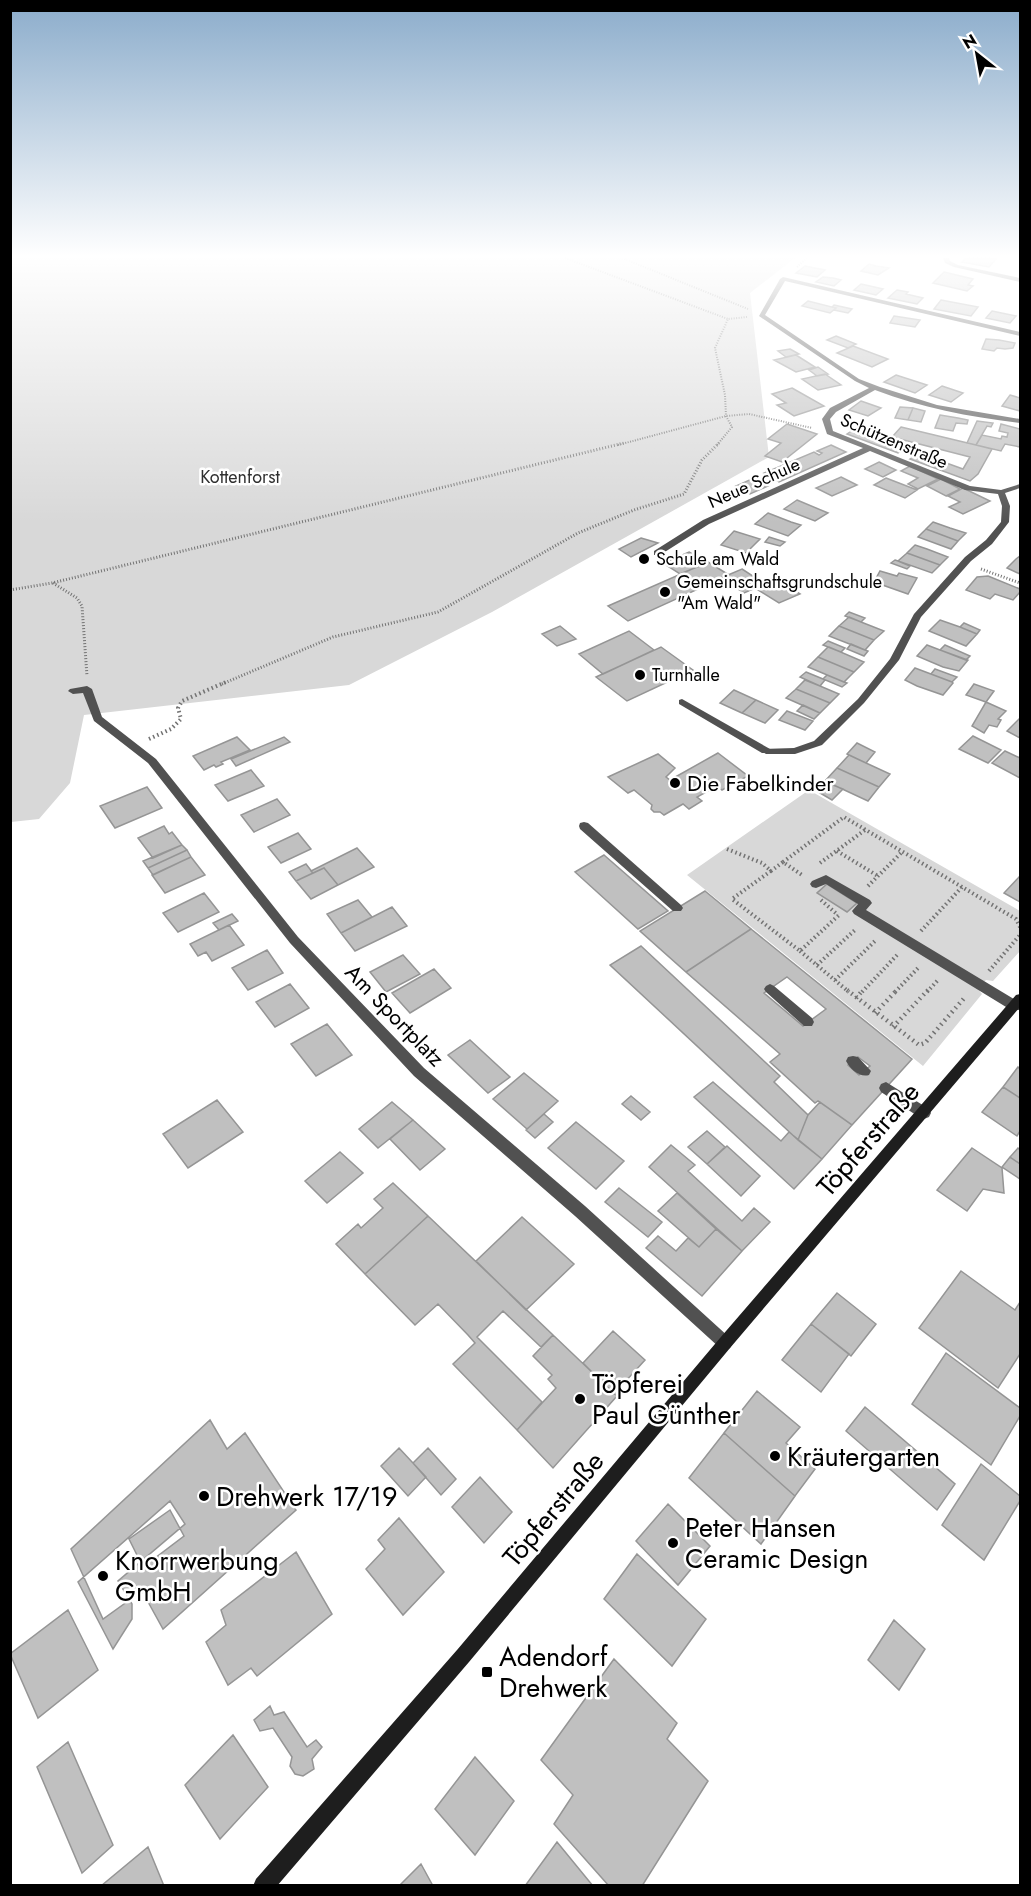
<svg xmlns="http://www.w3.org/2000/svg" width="1031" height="1896" font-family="Jost,sans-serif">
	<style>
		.green { fill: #d8d8d8 }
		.building { fill: #c0c0c0; stroke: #959595; stroke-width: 1.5; fill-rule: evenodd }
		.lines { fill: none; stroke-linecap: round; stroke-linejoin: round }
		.path-far3 { stroke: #737373; stroke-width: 2; stroke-dasharray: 1 1.5; stroke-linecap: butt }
		.path-far2 { stroke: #737373; stroke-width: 3; stroke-dasharray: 1 2; stroke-linecap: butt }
		.path-far1 { stroke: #737373; stroke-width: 4; stroke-dasharray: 1.5 3; stroke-linecap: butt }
		.path { stroke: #737373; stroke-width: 4.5; stroke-dasharray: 1.5 4; stroke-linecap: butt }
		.lane { fill: #515151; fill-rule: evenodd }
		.street { fill: #515151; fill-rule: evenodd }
		.secondary { fill: #1e1e1e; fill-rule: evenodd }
		.poi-dot { fill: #000; stroke: #fff; stroke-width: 2 }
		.labels { text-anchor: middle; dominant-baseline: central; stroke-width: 5; stroke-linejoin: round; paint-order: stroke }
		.far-street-label { font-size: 18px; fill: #000; stroke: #fff }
		.far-park-label { font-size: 18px; fill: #2f2f2f; stroke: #fff }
		.far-poi-label { font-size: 18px; fill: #000; stroke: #fff; text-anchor: start }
		.poi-label { font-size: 22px; fill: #000; stroke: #fff; text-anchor: start }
		.street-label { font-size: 22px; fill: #000; stroke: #fff }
		.near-street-label { font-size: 27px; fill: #000; stroke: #fff }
		.near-poi-label { font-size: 27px; fill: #000; stroke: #fff; text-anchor: start }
	</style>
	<rect width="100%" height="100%" fill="#fff"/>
	<path class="green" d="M11 258H795L750 293 769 457 492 612 349 685 84 715 70 783 39 819 11 822Z
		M809 790 1020 911V951L993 981 986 980 977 988 982 994 923 1066 687 875Z"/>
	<path class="building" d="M966 258H990L996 259 989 267 962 262Z
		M869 264 876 266 889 268 878 275 861 271Z
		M805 266 825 270 817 277 796 273Z
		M944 272 973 279 968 285 973 286 967 291 933 283Z
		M823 277 833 278 841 280 834 286 816 282Z
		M861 284 883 289 876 295 854 290Z
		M897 290 908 292 906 294 923 298 917 304 888 298Z
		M941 300 978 307 971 316 934 309Z
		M808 301 836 308 830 313 802 306Z
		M834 305 852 309 848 313 834 310 836 308 832 307Z
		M992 311 1016 316 1010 323 986 318Z
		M894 316 920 320 915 327 890 323Z
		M836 336 856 344 848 348 827 340Z
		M986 339 999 340 1015 343 1013 348 1005 349 997 348 994 351 982 349Z
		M853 346 888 359 872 367 837 353Z
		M790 349 799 354 786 357 778 351Z
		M796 355 815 367 796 372 774 360Z
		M818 367 828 374 817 376 809 370Z
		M825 374 841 385 818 390 802 379Z
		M896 375 927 385 915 393 884 382Z
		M942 386 963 393 951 402 929 395Z
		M792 388 824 406 794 416 777 405 786 403 772 394Z
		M1010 395 1020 398V411L1002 406Z
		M861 401 881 408 868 416 849 410Z
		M900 407 913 408 908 420 895 418Z
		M913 408 925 411 921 422 908 420Z
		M940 415 958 418 968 420 967 424 956 423 953 431 935 428Z
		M977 421 993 423 991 427 987 426 976 445 967 443Z
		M787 424 817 434 782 462 765 456 781 443 768 439Z
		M1001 424 1020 429V447L1005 444 1001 451 976 445 982 435 1001 439 1002 436 1007 437 1008 433 999 431Z
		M901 427 976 445 992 449 978 474 970 481 910 459 919 453 963 469 970 457 892 437Z
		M856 428 907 447 898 453 847 434Z
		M831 445 846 452 779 482 764 473 814 452 819 455 822 453 817 451Z
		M879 462 896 470 883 477 865 469Z
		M910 466 938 479 918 489 908 484 918 478 901 471Z
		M841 477 857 485 832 496 816 488Z
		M754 478 768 486 750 494 736 486Z
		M886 478 917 490 905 498 874 485Z
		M941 479 960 489 946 496 927 486Z
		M963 488 990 501 963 514 949 507 960 502 948 496Z
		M797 500 828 513 815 521 784 509Z
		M768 513 791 522 801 525 788 536 755 524Z
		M933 522 950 528 966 533 958 541 926 529Z
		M926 529 958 541 951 549 918 537Z
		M734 531 760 539 746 553 721 545Z
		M769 537 785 542 780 546 765 542Z
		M641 538 658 543 631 557 619 549Z
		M915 545 927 549 948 557 940 565 907 553Z
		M689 552 707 563 680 574 666 565 668 561Z
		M907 553 940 565 932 573 898 561Z
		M1020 556V574L1007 568 1016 559Z
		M895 560 898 561 910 566 907 569 891 563Z
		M708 562 729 575 628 621 608 606Z
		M742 569 765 584 744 593 721 578Z
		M880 571 897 576 899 573 917 578 908 594 874 582Z
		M988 576 1020 589V592L1013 600 995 594 990 599 966 590 977 577Z
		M776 579 800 594 779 603 755 588Z
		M849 612 865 618 861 622 845 616Z
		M849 617 861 622 884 631 874 640 839 626Z
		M940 620 960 627 977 634 966 646 929 631Z
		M964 623 980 630 977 634 960 627Z
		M560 626 576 639 557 646 542 634Z
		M839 626 874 640 865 650 829 636Z
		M629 631 654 650 603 674 579 654Z
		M828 641 845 648 841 652 823 645Z
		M851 644 865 650 868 651 864 656 847 649Z
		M927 645 940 650 968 660 959 671 943 667 917 656Z
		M945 645 970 656 966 660 940 650Z
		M661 647 693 670 627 701 596 677Z
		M828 647H829L864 662 854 672 818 657Z
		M818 657 854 672 844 682 808 667Z
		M915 668 952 682 953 683 943 695 917 686 905 680Z
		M935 669 957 677 952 682 931 674Z
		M806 672 823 679 825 680 820 686 800 677Z
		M827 675 844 682 847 683 842 687 823 679Z
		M805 680 820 686 839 694 830 703 796 689Z
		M974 684 994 691 986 702 966 695Z
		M796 689 830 703 820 713 786 698Z
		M734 690 756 700 742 713 720 703Z
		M756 700 778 710 765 723 742 713Z
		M986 702 1006 711 998 719 1001 720 997 727 989 725 984 733 972 726Z
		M803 705 820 713 814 719 797 711Z
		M787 711 813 721 805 730 779 720Z
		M1020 718V738L1007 731Z
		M973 736 1001 750 988 763 959 749Z
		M237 737 250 750 221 762 223 764 216 767 214 765 204 770 193 756Z
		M284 737 290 742 236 766 231 759Z
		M857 743 875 752 866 763 847 754Z
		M1005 751 1020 758V778L992 763Z
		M718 753 748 776 722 790 717 786 697 797 702 801 689 809 683 804 664 815 660 812H654L651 809 652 805 634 790 628 793 608 777 658 754 675 768 666 777 670 780Z
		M849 755 866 763 890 774 879 787 837 768Z
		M837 768 879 787 868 801 825 781Z
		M251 770 264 786 228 801 215 785Z
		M823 781 843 789 832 800 815 790Z
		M147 787 162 808 115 828 100 806Z
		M277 799 290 815 254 832 241 815Z
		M164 826 169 834 172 832 182 845 153 858 138 838Z
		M298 833 311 849 281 863 268 847Z
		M182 845 187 850 148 868 143 861Z
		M357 848 374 867 338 885 324 868 313 873 311 871Z
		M187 850 191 857 153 875 148 868Z
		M604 855 668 911 638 929 575 872Z
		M191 857 205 875 165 893 152 875Z
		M306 864 313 873 296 881 289 872Z
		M324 868 338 885 311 899 296 881Z
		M1020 876V902L1004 893Z
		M827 884 857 903 847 912 817 893Z
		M705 891 751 929 686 972 640 931Z
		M204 893 219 912 178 932 163 913Z
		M358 900 372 917 341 933 327 914Z
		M392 907 407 926 355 951 341 933Z
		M232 914 238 921 219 930 213 923Z
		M229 925 244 945 212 961 206 952 198 956 190 944Z
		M751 929 912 1059 852 1125 818 1101 815 1103 770 1062 780 1054 686 972ZM787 977 826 1009 803 1026 764 993ZM858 1057 870 1066 859 1075 848 1065Z
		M641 946 780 1076 774 1082 808 1115 798 1140 610 965Z
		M267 950 283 973 248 990 232 968Z
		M403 955 420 974 386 992 370 972Z
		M434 969 451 988 410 1013 392 993Z
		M290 984 309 1008 275 1027 256 1002Z
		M327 1024 352 1055 316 1076 291 1044Z
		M470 1040 510 1077 488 1093 448 1055Z
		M1018 1067 1020 1069V1098L1003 1087Z
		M524 1073 558 1101 527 1129 493 1099Z
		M713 1082 781 1141 789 1132 822 1159 794 1189 694 1097Z
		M1003 1087 1020 1098V1131L1017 1136 982 1112Z
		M631 1096 650 1112 641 1120 622 1104Z
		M217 1100 243 1132 188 1168 163 1134Z
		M392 1102 413 1120 378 1148 359 1129Z
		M820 1102 852 1125 822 1159 798 1140 808 1115Z
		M544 1114 553 1122 535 1138 526 1130Z
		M413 1120 445 1149 420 1170 390 1139Z
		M576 1122 624 1161 596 1189 548 1148Z
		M707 1131 725 1147 707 1164 688 1147Z
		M671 1145 695 1165 688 1171 742 1221 754 1208 770 1222 742 1251 649 1167Z
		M727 1146 760 1176 741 1196 707 1164Z
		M972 1148 1002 1168 1004 1193 983 1189 967 1211 937 1190Z
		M1018 1148 1020 1150V1164L1010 1157Z
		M340 1152 363 1173 327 1203 305 1181Z
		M1010 1157 1020 1164V1179L1002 1167Z
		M393 1183 428 1216 365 1274 336 1244 358 1224 361 1228 383 1208 374 1199Z
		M619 1188 662 1222 648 1237 605 1202Z
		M677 1193 716 1229 699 1247 658 1211Z
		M428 1216 553 1335 541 1347 503 1311 477 1337 542 1402 517 1430 453 1364 475 1343 468 1335 438 1304 415 1325 365 1274Z
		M522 1217 574 1264 526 1310 476 1261Z
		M716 1229 742 1251 702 1296 646 1248 658 1236 676 1251 688 1238 699 1247Z
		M961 1271 1015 1310 1020 1302V1354L998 1388 919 1328Z
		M837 1293 876 1324 851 1356 811 1324Z
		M811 1324 849 1354 821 1392 782 1360Z
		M613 1331 645 1360 614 1394 583 1363Z
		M553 1335 617 1396 553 1468 517 1430 556 1388 548 1379 552 1375 533 1356Z
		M946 1353 1020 1408V1416L991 1465 912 1404Z
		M757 1391 800 1427 786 1443 815 1469 795 1496 724 1433Z
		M865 1407 955 1484 937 1510 846 1431Z
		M210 1420 227 1449 245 1433 296 1510 163 1629 142 1591 103 1619 71 1549ZM170 1510 184 1536 143 1567 129 1539Z
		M724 1433 795 1496 761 1544 689 1478Z
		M399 1448 426 1477 408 1496 381 1466Z
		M428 1448 456 1479 441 1495 413 1463Z
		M981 1464 1020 1496V1501L984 1560 942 1525Z
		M480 1477 512 1512 484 1543 452 1507Z
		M170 1501 185 1524 118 1581 132 1604V1619L113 1649 78 1582Z
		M668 1504 710 1546 678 1585 636 1541Z
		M399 1518 444 1572 403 1615 366 1569 385 1549 378 1540Z
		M296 1552 332 1614 257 1676 251 1668 228 1685 206 1642 226 1625 221 1610Z
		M637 1554 706 1619 672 1666 604 1599Z
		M68 1610 98 1670 38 1718 10 1654Z
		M894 1620 925 1649 899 1690 868 1660Z
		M614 1659 677 1723 667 1739 708 1781 642 1886H609L554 1824 573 1795 541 1760Z
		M270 1706 274 1715 284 1712 307 1747 316 1740 322 1747 312 1759 314 1769 303 1776 295 1774 290 1766 292 1757 273 1728 260 1731 254 1720Z
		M233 1735 268 1787 220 1839 185 1785Z
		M68 1742 113 1845 82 1873 37 1767Z
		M475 1757 514 1801 475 1855 435 1809Z
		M557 1842 593 1886H525Z
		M148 1847 164 1886H101Z
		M421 1864 433 1886H399Z"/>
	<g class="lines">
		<path class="path-far3" d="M565 258 728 319
			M622 258 748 309
			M797 267 807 258
			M618 445 726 416 749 414 812 428
			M717 445 732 427 726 416 725 395 715 348 728 319 747 317"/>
		<path class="path-far2" d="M981 569 1020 583
			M53 583 77 598 82 606 87 676
			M10 590 52 583 624 443
			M222 684 333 637 438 612 578 533 634 510 684 494 702 460 719 443"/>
		<path class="path-far1" d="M149 739 171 729 181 719 178 708 182 701 226 682
			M727 849 762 863 771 871 783 862 802 875
			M837 851 878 876
			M783 862 844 817 1016 919 1020 927
			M820 863 865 830
			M771 871 732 899 800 951 839 915
			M868 886 902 852
			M821 900 838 915
			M921 931 962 887
			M800 951 849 992
			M817 965 856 929
			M989 971 1020 935
			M835 980 875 941
			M862 992 897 955
			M895 992 918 968
			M927 992 938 980"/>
		<path class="path" d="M847 990 919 1045 925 1043 966 996
			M856 998 863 990
			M875 1013 897 990
			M893 1027 928 990"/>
		<path class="lane" d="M682 699 770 749 771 751 770 753H762L679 704V700Z
			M584 822 588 823 681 905 683 908 681 911H673L580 829 579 826 580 823Z
			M826 875 870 900 872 903 866 910 1019 1002V1010H1011L854 914 852 911 858 904 826 884 816 888 812 887 810 884 812 881Z
			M770 984 774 986 812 1018 814 1022 812 1026H804L766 992 764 989 766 986Z
			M853 1056 858 1057 871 1071 869 1075C860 1078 850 1069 846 1061L848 1057Z
			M886 1082 929 1109 931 1113 929 1117 924 1119 919 1117 881 1092 879 1088 881 1084Z"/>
		<path class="street" d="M943 258H949L950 261 958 265 1020 278V282L954 267 945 263Z
			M783 277 1020 332V336L785 281 765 315 859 379 880 387 937 405 1020 419V423C970 417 922 408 875 390L836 412 830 419 833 431 970 486 1001 490 1020 484V488L1005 493 1010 506 1009 522 992 544 971 561 921 617 899 660 864 703 822 745 795 754H766L761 751 762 749 794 748 814 741 858 699 890 659 914 614 965 557 986 540 1001 522 1002 506 998 494 965 490 870 451 709 524 660 555H654V551L703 520 863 448 827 434 822 419 830 408 869 388 855 381 759 316 780 279Z
			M87 686 92 689 102 717 156 759 298 937 424 1068 585 1206 730 1338 733 1343 730 1348 725 1351 720 1348 575 1216 414 1076 290 943 148 763 94 721 83 693 73 694 68 691 70 689Z"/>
		<path class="secondary" d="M1020 994V1007L730 1348 469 1662 277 1886H253L256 1879 457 1650 720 1338 1016 995Z"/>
	</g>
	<linearGradient id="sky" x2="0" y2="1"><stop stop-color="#8baccb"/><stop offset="0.49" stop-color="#fff"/><stop offset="1" stop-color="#fff" stop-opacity="0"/></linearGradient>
	<rect width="1031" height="523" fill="url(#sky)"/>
	<g class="poi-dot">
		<circle cx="644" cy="559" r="6"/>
		<circle cx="665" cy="592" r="6"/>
		<circle cx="640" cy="675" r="6"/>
		<circle cx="675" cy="783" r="6"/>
		<circle cx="580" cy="1399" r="6"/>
		<circle cx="775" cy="1456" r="6"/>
		<circle cx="204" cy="1496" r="6"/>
		<circle cx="673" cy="1543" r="6"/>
		<circle cx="103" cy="1576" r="6"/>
		<rect x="481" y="1666" width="12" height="12" rx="3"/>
	</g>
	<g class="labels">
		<g class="far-street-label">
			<text transform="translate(894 441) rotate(23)">Schützenstraße</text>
			<text transform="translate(754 483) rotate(-24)">Neue Schule</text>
		</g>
		<g class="far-park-label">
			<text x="240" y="477">Kottenforst</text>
		</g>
		<g class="far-poi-label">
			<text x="656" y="559">Schule am Wald</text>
			<text x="677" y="582">Gemeinschaftsgrundschule<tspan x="677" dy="21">"Am Wald"</tspan></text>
			<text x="652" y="675">Turnhalle</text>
		</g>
		<g class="poi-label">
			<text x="687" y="783">Die Fabelkinder</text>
		</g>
		<g class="street-label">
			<text transform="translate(395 1015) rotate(46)">Am Sportplatz</text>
		</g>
		<g class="near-street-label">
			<text transform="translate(868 1139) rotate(-49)">Töpferstraße</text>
			<text transform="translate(553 1509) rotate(-50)">Töpferstraße</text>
		</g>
		<g class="near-poi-label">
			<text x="592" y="1383">Töpferei<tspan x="592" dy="31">Paul Günther</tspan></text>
			<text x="787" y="1456">Kräutergarten</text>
			<text x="216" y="1496">Drehwerk 17/19</text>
			<text x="685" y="1527">Peter Hansen<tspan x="685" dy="31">Ceramic Design</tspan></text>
			<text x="115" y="1560">Knorrwerbung<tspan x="115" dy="31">GmbH</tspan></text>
			<text x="499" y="1656">Adendorf<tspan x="499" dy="31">Drehwerk</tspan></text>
		</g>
	</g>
	<rect width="1031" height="1896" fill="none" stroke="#000000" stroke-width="24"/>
	<g transform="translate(977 54) rotate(329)" stroke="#ffffff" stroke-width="4.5" paint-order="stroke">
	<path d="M0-4.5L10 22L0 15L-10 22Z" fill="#000000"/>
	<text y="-9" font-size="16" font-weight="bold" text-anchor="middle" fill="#000000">N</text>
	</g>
</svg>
